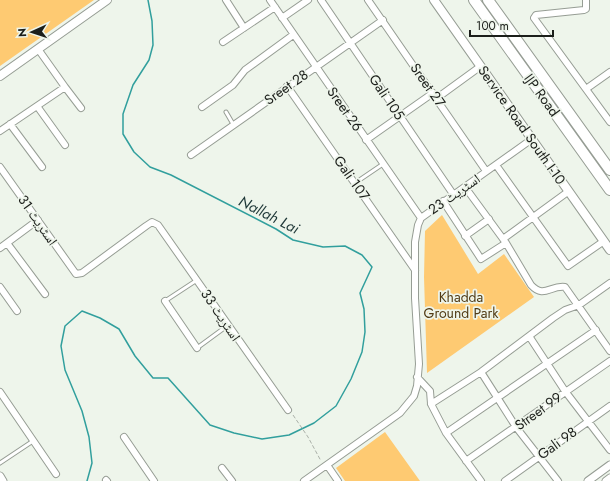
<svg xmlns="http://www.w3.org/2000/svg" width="610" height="481" font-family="Jost,'Noto Naskh Arabic',sans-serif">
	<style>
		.green { fill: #feca72 }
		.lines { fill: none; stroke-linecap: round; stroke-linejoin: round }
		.stream { stroke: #319f9d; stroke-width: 1.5 }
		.service-casing { stroke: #969d94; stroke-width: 5 }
		.minor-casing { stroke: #969d94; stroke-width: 8 }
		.tertiary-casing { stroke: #969d94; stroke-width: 9 }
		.secondary-casing { stroke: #969d94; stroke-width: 10 }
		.trunk-casing { stroke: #969d94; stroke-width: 12 }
		.path { stroke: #abb1a9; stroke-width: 1; stroke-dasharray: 4 2; stroke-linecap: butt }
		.service { stroke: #fff; stroke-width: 3 }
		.minor { stroke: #fff; stroke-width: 6 }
		.tertiary { stroke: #fff; stroke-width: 7 }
		.secondary { stroke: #fff; stroke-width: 8 }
		.trunk { stroke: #fff; stroke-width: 10 }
		.labels { text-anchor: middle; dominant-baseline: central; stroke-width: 3.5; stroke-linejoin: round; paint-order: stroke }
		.street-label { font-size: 14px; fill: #1b1e1a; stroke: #eef5eb }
		.park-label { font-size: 14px; fill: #513b15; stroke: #eef5eb }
		.water-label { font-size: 15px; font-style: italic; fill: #1e3737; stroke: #eef5eb }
	</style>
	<rect width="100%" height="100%" fill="#eef5eb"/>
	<path class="green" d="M0 0H94L0 66Z
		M442 215 478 274 504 254 534 297 427 373 424 277 425 231Z
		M385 432 420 481H345L336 468Z"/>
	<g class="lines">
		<path class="stream" d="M87 481 92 463 89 437 82 411 65 370 61 346 65 326 82 311 100 318 119 329 135 356 153 378H168L210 425 234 433 262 439 289 435 314 423 336 406 351 379 362 352 365 332 364 309 360 293 372 267 362 255 345 246 323 247 293 240 276 229 171 175 150 167 134 152 123 134V114L133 85 149 60 153 45 152 21 148 0"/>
		<g class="service-casing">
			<path id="service" d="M226 112 233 124
				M355 183 383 164
				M165 301 197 280
				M197 348 227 326
				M0 463 33 441"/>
		</g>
		<g class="minor-casing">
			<path id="minor" d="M226 0 244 28
				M270 0 421 218
				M321 0 453 194
				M368 0 486 171
				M586 0V9L584 10 536 15 534 18 610 122
				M282 18 308 0
				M223 42 275 7
				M38 49 65 87
				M287 86 415 270
				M586 89 610 72
				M437 98 481 66
				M37 106 65 145
				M202 107 233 85 245 70 293 35
				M10 124 42 167
				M0 131 65 87 81 108
				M366 140 433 93
				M191 155 383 20
				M496 165 568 266 604 241
				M0 167 76 274 82 273 146 226 152 222 158 225 288 410
				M465 187 506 243 531 285C544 299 550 285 565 287L610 351
				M443 201 481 259 506 243
				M465 236 489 219
				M503 239 569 191
				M7 243 45 294
				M0 248 38 220
				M0 287 17 311
				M165 301 197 348
				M529 336 565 391 610 450
				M481 372 516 427 558 481
				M417 377 430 391 431 404 446 433 481 481
				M0 392 56 474
				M431 404 481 372 553 318 565 310 579 305 610 283
				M446 433 596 330
				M124 437 154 481
				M466 461 610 361
				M327 465 338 481
				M222 468 232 481
				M106 480 107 481
				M304 481 400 413 414 396 417 386 419 364 415 298V242L418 225 421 218 532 139
				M505 481 610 406"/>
		</g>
		<g class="tertiary-casing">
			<path id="tertiary" d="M0 476 3 481
				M588 481 610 465
				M606 481 610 478"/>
		</g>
		<g class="secondary-casing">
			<path id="secondary" d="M434 0 610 250
				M0 76 107 0"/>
		</g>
		<g class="trunk-casing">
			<path id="trunk" d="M474 0 610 190
				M488 0 610 170"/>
		</g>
		<path class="path" d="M293 415 308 437 321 461"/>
		<use href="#service" class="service"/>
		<use href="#minor" class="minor"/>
		<use href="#tertiary" class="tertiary"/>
		<use href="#secondary" class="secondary"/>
		<use href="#trunk" class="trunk"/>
	</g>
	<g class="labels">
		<g class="street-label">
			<text transform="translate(428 85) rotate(55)">Sreet 27</text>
			<text transform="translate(286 87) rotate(-35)">Sreet 28</text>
			<text transform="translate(542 95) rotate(54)">IJP Road</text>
			<text transform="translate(387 97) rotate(56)">Gali 105</text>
			<text transform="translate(345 109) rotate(55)">Sreet 26</text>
			<text transform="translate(522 125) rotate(55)">Service Road South I-10</text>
			<text transform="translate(352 178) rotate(55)">Gali 107</text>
			<text transform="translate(454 194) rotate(-35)">اسٹریٹ 23</text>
			<text transform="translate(38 220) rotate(55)">اسٹریٹ 31</text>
			<text transform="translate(221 315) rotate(56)">اسٹریٹ 33</text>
			<text transform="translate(538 411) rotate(-36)">Street 99</text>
			<text transform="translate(557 443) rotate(-36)">Gali 98</text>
		</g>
		<g class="park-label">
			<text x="461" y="297">Khadda<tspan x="461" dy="16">Ground Park</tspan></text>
		</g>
		<g class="water-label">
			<text transform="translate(269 215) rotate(27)">Nallah Lai</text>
		</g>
	</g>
	<g transform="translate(32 32) rotate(267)" stroke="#eef5eb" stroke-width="3" paint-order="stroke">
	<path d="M0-3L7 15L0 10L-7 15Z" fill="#1b1e1a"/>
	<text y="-6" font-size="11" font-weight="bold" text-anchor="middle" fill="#1b1e1a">N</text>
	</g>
	<path d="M470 30v6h83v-6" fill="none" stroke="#1b1e1a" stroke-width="2"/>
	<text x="476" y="30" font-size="12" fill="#1b1e1a" stroke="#eef5eb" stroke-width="3" paint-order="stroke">100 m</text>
</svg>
